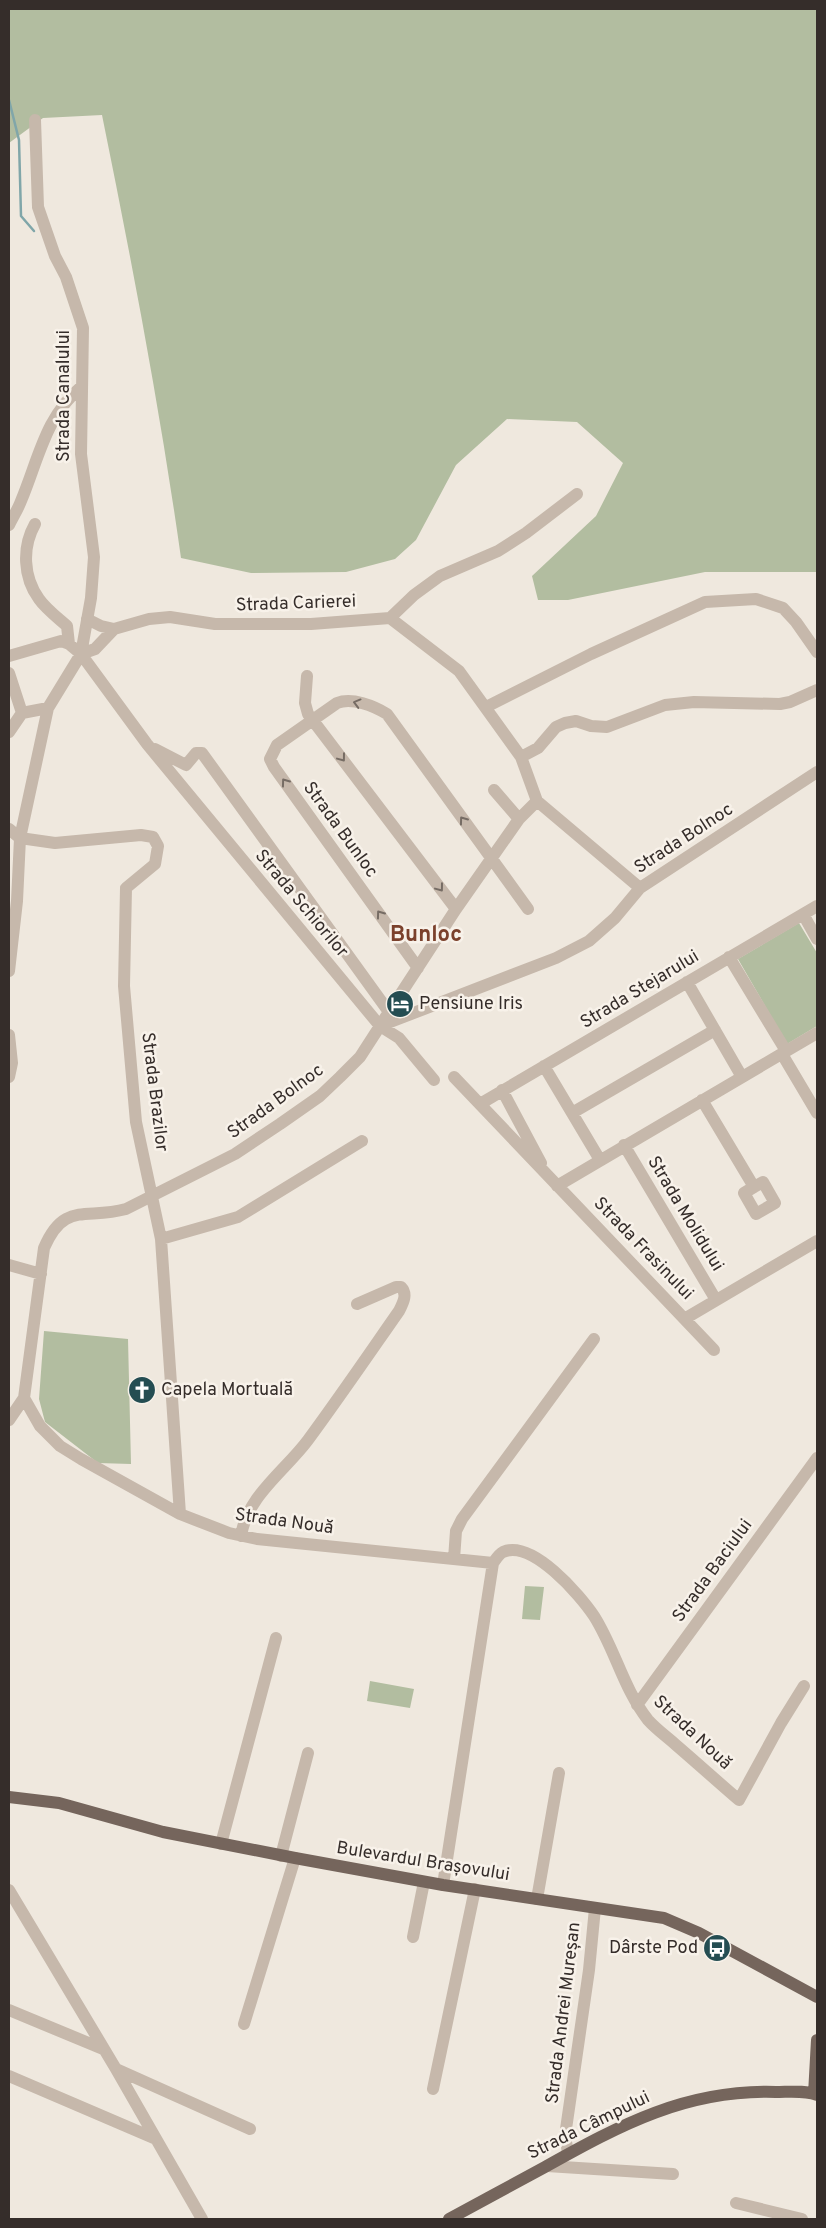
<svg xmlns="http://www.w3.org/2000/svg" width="826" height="2228" font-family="Overpass,sans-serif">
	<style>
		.green { fill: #b2bda0 }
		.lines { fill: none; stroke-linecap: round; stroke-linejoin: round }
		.stream { stroke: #80a6a9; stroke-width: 2.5 }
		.minor { stroke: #c6b8ab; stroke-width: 12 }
		.major { stroke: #75655c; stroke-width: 12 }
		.oneway { stroke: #766c64 }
		.labels { text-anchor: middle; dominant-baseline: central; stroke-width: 5; stroke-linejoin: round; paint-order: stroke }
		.street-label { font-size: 18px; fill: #352d2a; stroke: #f8f2ea }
		.poi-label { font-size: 18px; fill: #352d2a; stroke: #f8f2ea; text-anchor: start }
		.district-label { font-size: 22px; font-weight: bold; fill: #7b412c; stroke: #f8f2ea }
	</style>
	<rect width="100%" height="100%" fill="#efe8de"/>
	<path class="green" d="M9 9H817V572H705L568 600H538L532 576 596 516 623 463 577 422 507 419 456 465 416 540 395 559 346 572 251 573 181 558C160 409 132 263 102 115L43 118 9 143V149Z
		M799 923 817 953V1026L787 1044 738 959Z
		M44 1331 128 1339 131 1464 98 1463 45 1422 39 1399Z
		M525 1586 544 1587 540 1620 522 1619Z
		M370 1681 414 1689 410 1708 367 1701Z"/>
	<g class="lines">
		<path class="stream" d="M9 100 19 140 21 216 34 231"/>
		<path class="minor" d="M35 524C22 547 23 577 39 599 46 609 58 618 67 626L69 644
			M9 525C13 517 18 509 21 501 39 458 45 417 82 386
			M390 618 414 595 440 576 498 551 526 533 577 494
			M87 619 101 626 114 629
			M81 654 95 649 114 629 149 619 170 617 215 624H311L390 618 459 671 521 757 537 801
			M9 656 61 641 69 644 81 654 147 744 380 1026 399 1038 434 1080
			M9 673 22 713
			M307 676 305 703 308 714 456 909
			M486 707 591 654 705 602 756 599 783 608 796 622 817 652
			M9 732 22 713 48 708
			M155 749 186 765 196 753H202L389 1012
			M521 757 538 748 556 727 565 723 576 721 591 726 607 727 665 705 694 702 780 704 790 702 817 690
			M494 790 519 819
			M537 801 640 888
			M9 829 20 838 55 843 141 835 153 837 158 846 155 864 126 888 124 986 136 1122 161 1239 180 1514
			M803 914 817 939
			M729 957 786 1051
			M418 968 274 767 270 759 277 745 337 703C352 697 374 706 387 714L528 909
			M9 971 17 901 20 838 48 708 81 654 91 598 94 557 81 454 83 328 66 277 55 256 38 207 35 120
			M687 982 742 1077
			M385 1018 456 909 519 819 537 801
			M9 1035 12 1063 9 1077
			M782 1054 817 1113
			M544 1066 600 1160
			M454 1077 714 1350
			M502 1090 541 1163
			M702 1100 754 1187 744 1193 756 1214 775 1203 763 1182 754 1187
			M480 1104 817 906
			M572 1113 715 1030
			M624 1145 716 1300
			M557 1186 817 1033
			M161 1239 238 1217 362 1141
			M9 1265 41 1274
			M686 1318 817 1241
			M24 1398 40 1426 60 1446 81 1459 180 1514 229 1533 257 1539 493 1563
			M9 1420 24 1398 44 1248C64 1201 85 1220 126 1209L235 1154 280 1124 320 1096 340 1077 360 1057 380 1026 556 958 589 941 615 918 640 888 817 772
			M241 1536C247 1496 285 1471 308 1440 339 1398 369 1354 399 1311 403 1303 408 1294 401 1287H396L357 1304
			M454 1559 456 1531 462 1519 594 1339
			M637 1705 817 1458
			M221 1844 276 1638
			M281 1856 308 1753
			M443 1885 493 1563C496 1559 499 1554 503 1552 532 1539 580 1595 594 1616 615 1649 623 1688 648 1720 656 1729 667 1737 676 1745 697 1763 718 1782 739 1800L781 1723 804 1686
			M9 1890 116 2069 202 2219
			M537 1899 559 1773
			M413 1937 424 1882
			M9 2010 103 2049
			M244 2024 295 1858
			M116 2069 250 2129
			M9 2076 156 2139
			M433 2089 475 1889
			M568 2153 565 2136 589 1970 595 1908
			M547 2166 673 2174
			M736 2203 802 2219"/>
		<path class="major" d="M9 1797 59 1803 163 1832 295 1858 443 1885 664 1918 699 1933 817 1997
			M814 2094 817 2040
			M449 2219C481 2202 513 2184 545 2167 620 2125 687 2089 776 2092 789 2092 805 2090 817 2095"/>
	</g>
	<defs><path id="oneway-chevron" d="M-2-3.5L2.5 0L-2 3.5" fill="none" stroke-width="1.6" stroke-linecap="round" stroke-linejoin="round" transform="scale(1.25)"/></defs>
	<g class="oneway">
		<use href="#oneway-chevron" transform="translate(357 703) rotate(-165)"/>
		<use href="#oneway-chevron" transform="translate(342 758) rotate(53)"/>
		<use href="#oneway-chevron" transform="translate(285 782) rotate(-126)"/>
		<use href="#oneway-chevron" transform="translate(463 820) rotate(-126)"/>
		<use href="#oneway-chevron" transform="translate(440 888) rotate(53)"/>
		<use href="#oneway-chevron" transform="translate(380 914) rotate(-126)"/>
	</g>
	<defs>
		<g id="hotel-disc" transform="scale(1.4375)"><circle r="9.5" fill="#244d52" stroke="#f8f2ea"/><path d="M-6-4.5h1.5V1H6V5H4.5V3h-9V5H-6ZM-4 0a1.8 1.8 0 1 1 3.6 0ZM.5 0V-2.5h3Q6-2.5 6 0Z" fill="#fff"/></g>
		<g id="church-disc" transform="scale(1.4375)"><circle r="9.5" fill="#244d52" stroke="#f8f2ea"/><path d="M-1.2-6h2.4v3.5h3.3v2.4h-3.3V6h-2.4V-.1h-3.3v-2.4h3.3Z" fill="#fff"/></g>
		<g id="bus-disc" transform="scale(1.4375)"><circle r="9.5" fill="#244d52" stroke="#f8f2ea"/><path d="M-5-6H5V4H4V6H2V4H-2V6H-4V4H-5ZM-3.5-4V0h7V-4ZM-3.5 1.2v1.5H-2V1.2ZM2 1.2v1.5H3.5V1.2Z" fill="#fff"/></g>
	</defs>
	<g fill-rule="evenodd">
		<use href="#hotel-disc" x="400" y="1004"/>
		<use href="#church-disc" x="142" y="1390"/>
		<use href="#bus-disc" x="717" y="1948"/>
	</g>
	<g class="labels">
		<g class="street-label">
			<text transform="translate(64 396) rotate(-90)">Strada Canalului</text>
			<text transform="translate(296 604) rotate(-2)">Strada Carierei</text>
			<text transform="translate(340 830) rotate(54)">Strada Bunloc</text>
			<text transform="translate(684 839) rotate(-33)">Strada Bolnoc</text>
			<text transform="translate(301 904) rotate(50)">Strada Schiorilor</text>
			<text transform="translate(640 990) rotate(-31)">Strada Stejarului</text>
			<text transform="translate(154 1092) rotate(83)">Strada Brazilor</text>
			<text transform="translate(276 1102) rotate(-36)">Strada Bolnoc</text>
			<text transform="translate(685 1214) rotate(59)">Strada Molidului</text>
			<text transform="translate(643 1249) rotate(46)">Strada Frasinului</text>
			<text transform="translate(284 1522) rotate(8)">Strada Nouă</text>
			<text transform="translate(713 1571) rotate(-54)">Strada Baciului</text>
			<text transform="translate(692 1733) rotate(43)">Strada Nouă</text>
			<text transform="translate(423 1862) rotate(9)">Bulevardul Brașovului</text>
			<text transform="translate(564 2013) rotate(-83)">Strada Andrei Mureșan</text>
			<text transform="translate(589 2126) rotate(-26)">Strada Câmpului</text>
		</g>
		<g class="poi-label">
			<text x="419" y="1004">Pensiune Iris</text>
			<text x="161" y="1390">Capela Mortuală</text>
			<text x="698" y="1948" text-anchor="end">Dârste Pod</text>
		</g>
		<g class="district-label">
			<text x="426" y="935">Bunloc</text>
		</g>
	</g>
	<rect width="826" height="2228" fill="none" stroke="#352d2a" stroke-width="20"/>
</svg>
